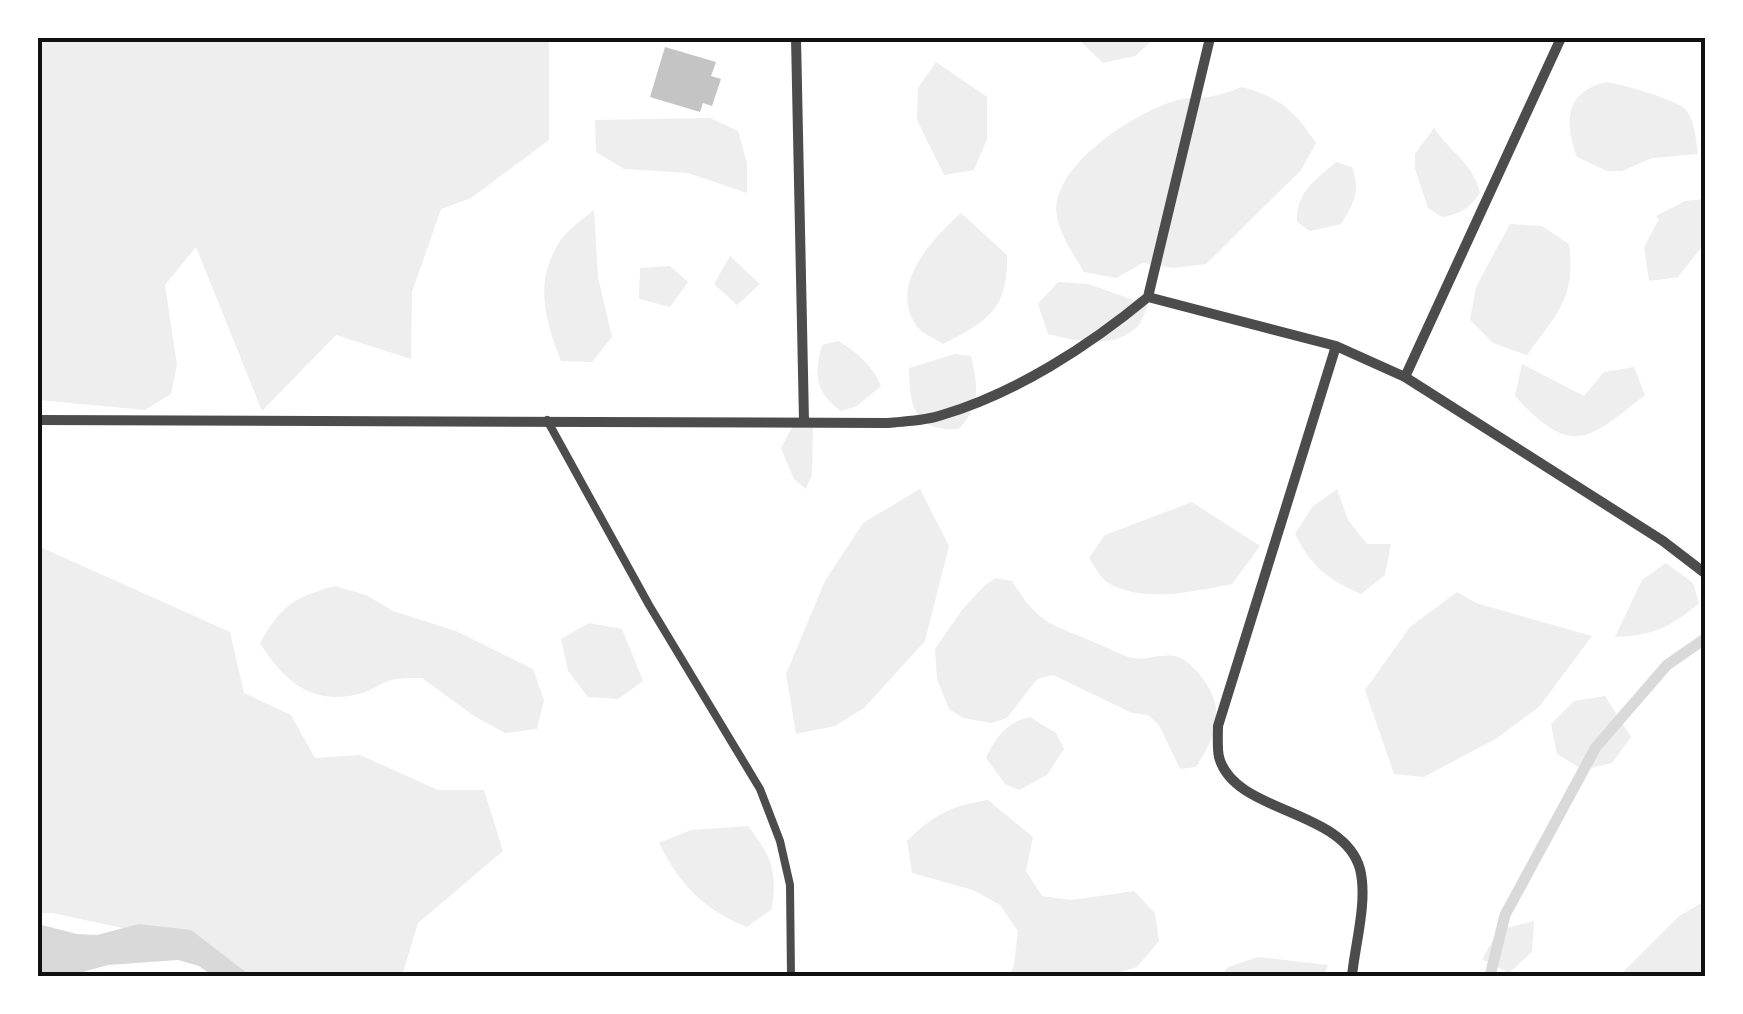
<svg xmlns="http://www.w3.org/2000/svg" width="1743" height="1014" font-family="'Space Grotesk',sans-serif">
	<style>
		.green { fill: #eee }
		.water { fill: #d9d9d9 }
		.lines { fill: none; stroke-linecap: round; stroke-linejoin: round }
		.stream { stroke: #d9d9d9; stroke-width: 11 }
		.building { fill: #c4c4c4 }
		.service { stroke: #4c4c4c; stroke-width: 8 }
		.minor { stroke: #4c4c4c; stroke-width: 10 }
		.neatline { fill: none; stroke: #111; stroke-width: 4 }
	</style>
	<rect width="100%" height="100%" fill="#fff"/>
	<path class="green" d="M38 38H549V140L471 198 441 209 412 292 411 359 336 335 262 411 196 247 165 285 177 365 171 394 145 410 38 400Z
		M1077 38H1155L1135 56 1103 63Z
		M936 62 987 97V139L974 170 944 175 917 120 918 88Z
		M1607 82C1623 85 1672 98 1684 108 1695 118 1696 141 1698 154L1652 158 1622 171H1607L1577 157C1564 121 1565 91 1607 82Z
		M1242 87C1281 98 1294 110 1316 143L1301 170 1206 264 1174 268 1143 263 1116 278 1084 272C1074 255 1061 237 1057 217 1047 167 1140 108 1182 99 1192 97 1203 99 1213 96 1223 94 1233 90 1242 87Z
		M710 118 738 131 747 163V193L688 173 624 169 596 152 595 120Z
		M1434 128C1450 152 1473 163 1480 193 1470 208 1460 214 1442 217L1428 208 1415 169V154Z
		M1336 162 1352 167C1361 192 1354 203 1341 224L1310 231 1297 222C1296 191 1316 180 1336 162Z
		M1705 199V243L1678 277 1649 281 1644 247 1659 219 1656 216 1685 201Z
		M594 210 598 277 612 337 592 362 561 361C544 318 533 278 563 237 571 227 584 218 594 210Z
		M961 213 1007 255C1008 309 989 320 943 344 936 339 921 333 916 325 888 285 933 238 961 213Z
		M1510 224 1542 226 1569 244C1576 299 1557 313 1527 355L1493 343 1470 320 1476 287Z
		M730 256 760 284 737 305 714 284Z
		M670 266 688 282 670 307 639 299 640 268Z
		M1058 282 1088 284 1148 305C1145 311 1142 323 1137 327 1113 350 1076 341 1048 334L1038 304Z
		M838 341C857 352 873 366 881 386L857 406 841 411C815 393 814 374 822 345Z
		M955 354 971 356C978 386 981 405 959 429 913 432 910 406 909 368Z
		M1522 364 1584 396 1604 372 1634 367 1645 395C1587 441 1572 458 1515 396Z
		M797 418 813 427 812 475 806 489 794 479 781 448Z
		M920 489 949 546 925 641 864 708 835 726 796 734 786 674 825 581 863 523Z
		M1337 489 1348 520 1367 544H1391L1385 575 1361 594C1328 580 1311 566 1295 534L1312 507Z
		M1192 502 1260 546 1232 584C1193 591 1146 604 1108 583 1100 578 1095 566 1089 558L1105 535Z
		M38 546 230 632 244 693 291 715 315 758 360 755 438 790H484L503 851 418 923 402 976H253L165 937 52 913H38Z
		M1666 563 1693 583 1699 603C1672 627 1651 636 1615 637L1642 580Z
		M996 578 1012 581C1039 625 1051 624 1096 643 1107 647 1120 655 1132 658 1146 661 1163 652 1178 657 1187 660 1195 669 1201 676 1227 710 1217 734 1196 767L1180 769 1159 725 1148 715 1132 713 1053 675 1037 679 1007 718 991 723 963 718 949 709 937 679 935 649 962 610 984 586Z
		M335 586 366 595 393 611 456 631 533 669 544 700 537 729 505 733 474 716 422 678C412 678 401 678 391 680 381 683 372 690 363 693 314 707 285 683 260 643 281 606 294 597 335 586Z
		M1457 592 1476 603 1592 636 1539 707 1497 738 1424 777 1394 774 1365 690 1410 627Z
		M589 623 622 629 643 681 618 699 588 697 568 671 561 639Z
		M1605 696 1631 737 1612 763 1583 770 1557 754 1551 724 1574 701Z
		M1030 717 1056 733 1064 749 1047 775 1019 790 1005 784 986 758C995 738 1008 721 1030 717Z
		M988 800 1033 837 1026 871 1042 896 1072 900 1134 891 1155 913 1159 941 1137 967 1108 976H1009L1014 965 1018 931 1000 905 973 890 912 873 907 841C932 816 952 805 988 800Z
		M748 826C772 857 777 870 772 909L747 927C704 910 680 885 659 843L691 830Z
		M1705 901V976H1619L1679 916Z
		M1534 921 1532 952 1509 973 1482 959 1499 930Z
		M1258 957 1328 965 1324 976H1221L1228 967Z"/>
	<path class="water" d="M38 924 77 934 97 935 139 924 191 930 251 976H213L199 966 178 960 108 965 68 976 38 974Z"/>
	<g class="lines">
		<path class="stream" d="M1490 976 1505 915 1596 747 1667 665 1706 638"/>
	</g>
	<path class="building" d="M665 47 716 62 711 76 721 79 712 106 703 103 700 112 650 97Z"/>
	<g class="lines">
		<path class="service" d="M547 420 649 605 760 789 780 841 790 885 791 976"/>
		<path class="minor" d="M796 38 804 421
			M1148 297 1210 38
			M1336 346 1218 726C1218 736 1217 748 1219 757 1234 814 1343 808 1360 869 1368 901 1355 944 1352 976
			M1405 377 1561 38
			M38 420 888 423C905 421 925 421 942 415 1016 393 1089 346 1148 297L1336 346 1405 377 1663 541 1706 574"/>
	</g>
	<rect width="1743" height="1014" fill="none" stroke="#ffffff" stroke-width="80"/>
	<rect x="40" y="40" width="1663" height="934" class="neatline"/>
</svg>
